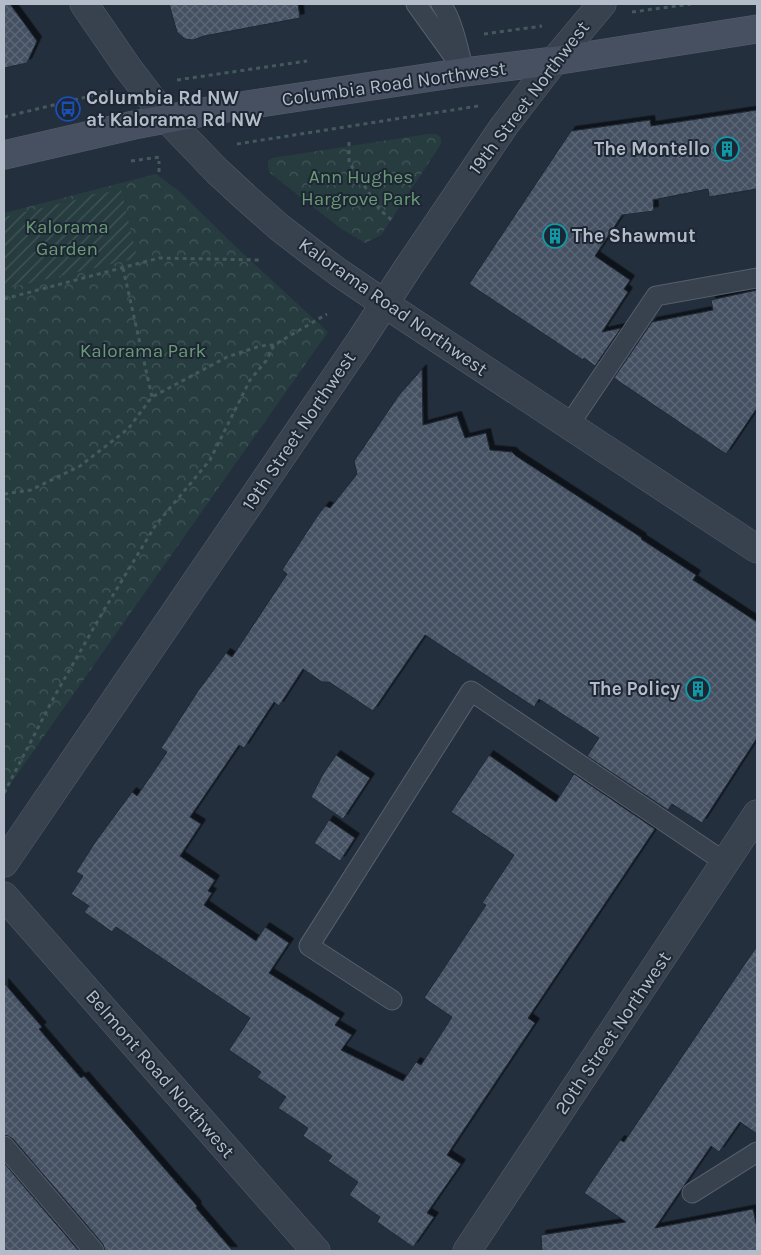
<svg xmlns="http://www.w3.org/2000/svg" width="761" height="1255" font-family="Karla,sans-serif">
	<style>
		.park { fill: url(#park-crowns) }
		.garden { fill: url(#garden-furrows) }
		.building { fill: url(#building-cross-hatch); stroke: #1f2835; filter: url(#shadow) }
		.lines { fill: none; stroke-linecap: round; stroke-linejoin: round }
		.service-casing { stroke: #565f6c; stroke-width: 21 }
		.minor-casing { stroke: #565f6c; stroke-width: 29 }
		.tertiary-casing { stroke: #565f6c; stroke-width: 29 }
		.secondary-casing { stroke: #565f6c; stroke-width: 29 }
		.path { stroke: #44595c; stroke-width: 3; stroke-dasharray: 4 4; stroke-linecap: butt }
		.service { stroke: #38414e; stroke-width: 19 }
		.minor { stroke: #38414e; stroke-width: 28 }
		.tertiary { stroke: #38414e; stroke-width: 28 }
		.secondary { stroke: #465061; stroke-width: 28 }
		.labels { text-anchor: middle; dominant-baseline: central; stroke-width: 4; stroke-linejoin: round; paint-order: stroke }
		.street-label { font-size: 19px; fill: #b4bcc9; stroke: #1d2633 }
		.poi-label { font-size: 19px; font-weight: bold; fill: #b4bcc9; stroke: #1d2633; text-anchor: start }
		.park-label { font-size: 19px; fill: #6b9a76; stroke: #1d2633 }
	</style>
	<defs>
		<pattern id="park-crowns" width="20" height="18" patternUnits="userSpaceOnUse" patternTransform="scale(1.25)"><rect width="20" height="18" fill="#263c3f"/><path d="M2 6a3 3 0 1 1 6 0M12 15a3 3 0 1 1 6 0" fill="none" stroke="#435659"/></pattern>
		<pattern id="garden-furrows" width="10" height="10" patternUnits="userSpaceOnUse" patternTransform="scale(1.25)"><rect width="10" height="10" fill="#263c3f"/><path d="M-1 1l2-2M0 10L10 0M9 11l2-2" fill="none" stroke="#435659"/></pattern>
		<pattern id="building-cross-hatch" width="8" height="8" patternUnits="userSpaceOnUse" patternTransform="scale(1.25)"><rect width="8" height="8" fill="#455162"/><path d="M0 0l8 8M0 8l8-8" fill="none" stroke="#5d6877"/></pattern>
		<filter id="shadow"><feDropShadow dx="4.5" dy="-4.5" stdDeviation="0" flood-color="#0009"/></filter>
	</defs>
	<rect width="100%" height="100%" fill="#242f3e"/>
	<path class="park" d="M428 134H437L441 138V144L381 235 365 243 340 228 270 173 268 167V161L272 158Z
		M156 174 179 191 237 248 328 332 4 793V213Z"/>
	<path class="garden" d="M121 189 137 258 4 289V217Z"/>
	<path class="building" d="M4 4H10L37 41 27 63 4 68Z
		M169 4H298L300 18 204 36 193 40 185 39 177 32Z
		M757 110V189L709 197 708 189 653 200 654 211 622 215 595 256 630 280 624 289 628 292 602 332 621 328 595 366 584 358 583 360 469 284 571 131 650 120 651 126Z
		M757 290V408L726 454 614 378 652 322 713 310 711 300Z
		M422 369 423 425 457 416 465 438 486 433 490 450 512 452 516 456 642 538 641 539 696 575 693 580 757 622V738L702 823 672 804 668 810 587 756 599 738 539 699 534 707 425 635 373 711 329 682H322L303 669 279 706 274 702 244 748 239 745 190 817 201 824 180 856 215 880 208 891 212 893 204 905 256 941 265 927 289 943 269 973 340 1018 335 1025 352 1035 341 1050 403 1081 416 1062 421 1065 452 1017 424 998 486 905 482 903 514 855 451 812 489 755 556 802 574 774 655 829 528 1018 535 1023 447 1155 461 1164 427 1213 434 1217 413 1247 377 1222 380 1217 349 1195 358 1182 328 1161 332 1156 303 1136 308 1128 278 1108 286 1097 257 1077 261 1072 229 1050 250 1018 116 927 112 932 84 912 89 906 71 894 83 876 76 872 96 841 132 792 137 796 167 752 161 748 198 691 226 653 232 657 287 574 282 570 318 515 325 506 330 508 357 474 354 461 360 452 361 451 399 395Z
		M336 755 370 778 343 819 311 797 323 774Z
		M329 820 355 838 340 861 314 843Z
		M757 946V1134L740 1122 719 1152 711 1146 655 1228 753 1209 757 1228V1251H542L541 1235 626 1222 584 1193 620 1140 624 1142Z
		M4 983 42 1027 39 1029 81 1078 84 1076 197 1206 196 1208 233 1251H105L103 1244 13 1139 8 1136 4 1135Z
		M4 1163 79 1251H4Z"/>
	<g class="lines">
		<g class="service-casing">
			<path id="service" d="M416 4 465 72
				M441 4C452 20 456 40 461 59
				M569 425 656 296 757 278
				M392 1000 309 946 471 691 726 863
				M4 1146 94 1251
				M692 1193 757 1152"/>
		</g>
		<g class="minor-casing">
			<path id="minor" d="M4 863 361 340 407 269 504 126 554 61 602 4
				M4 896 316 1251
				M467 1251 757 814"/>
		</g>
		<g class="tertiary-casing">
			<path id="tertiary" d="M84 4 128 68 167 119 217 171 243 195 279 227 310 251 338 272 385 304 757 549"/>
		</g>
		<g class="secondary-casing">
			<path id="secondary" d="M4 155 134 125 214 110 465 72 554 61 757 29"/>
		</g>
		<path class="path" d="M632 12 691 4
			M484 34 542 26
			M177 80 307 61
			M4 117 107 92
			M349 142V162L380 210 394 222
			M237 144 478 106
			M131 161 160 157
			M159 172V161
			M123 268 152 397
			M4 299 159 258 260 260
			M4 494 31 490 80 466 128 429 152 397 227 357 260 346 274 345 327 314
			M4 793 54 697 104 610 155 526 210 460 250 380 266 361 274 345"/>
		<use href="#service" class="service"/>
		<use href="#minor" class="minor"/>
		<use href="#tertiary" class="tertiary"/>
		<use href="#secondary" class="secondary"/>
	</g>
	<defs>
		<g id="bus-ring" transform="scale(1.25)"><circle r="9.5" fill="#1d2633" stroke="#1a4fb4" stroke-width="1.5"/><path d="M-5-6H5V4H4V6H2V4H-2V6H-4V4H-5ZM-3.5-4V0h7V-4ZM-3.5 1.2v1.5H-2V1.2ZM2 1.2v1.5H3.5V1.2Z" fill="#1a4fb4"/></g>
		<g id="building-ring" transform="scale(1.25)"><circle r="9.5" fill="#1d2633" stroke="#0f9aa8" stroke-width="1.5"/><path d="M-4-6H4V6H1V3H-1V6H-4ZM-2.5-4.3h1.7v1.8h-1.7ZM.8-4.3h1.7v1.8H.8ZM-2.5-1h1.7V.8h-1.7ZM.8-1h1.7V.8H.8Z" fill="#0f9aa8"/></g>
	</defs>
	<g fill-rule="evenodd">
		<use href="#bus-ring" x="68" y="109"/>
		<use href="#building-ring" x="727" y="149"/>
		<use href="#building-ring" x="555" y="236"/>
		<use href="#building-ring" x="698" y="689"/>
	</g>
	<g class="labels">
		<g class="street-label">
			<text transform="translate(394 84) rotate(-8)">Columbia Road Northwest</text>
			<text transform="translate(529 98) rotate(-53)">19th Street Northwest</text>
			<text transform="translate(393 307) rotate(35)">Kalorama Road Northwest</text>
			<text transform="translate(299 431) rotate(-56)">19th Street Northwest</text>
			<text transform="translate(613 1033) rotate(-56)">20th Street Northwest</text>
			<text transform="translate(160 1074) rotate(49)">Belmont Road Northwest</text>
		</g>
		<g class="poi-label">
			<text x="86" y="98">Columbia Rd NW<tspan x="86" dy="22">at Kalorama Rd NW</tspan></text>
			<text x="710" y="149" text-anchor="end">The Montello</text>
			<text x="572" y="236">The Shawmut</text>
			<text x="680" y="689" text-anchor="end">The Policy</text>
		</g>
		<g class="park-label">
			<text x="361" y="177">Ann Hughes<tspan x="361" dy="22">Hargrove Park</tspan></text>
			<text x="67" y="227">Kalorama<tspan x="67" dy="22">Garden</tspan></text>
			<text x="143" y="351">Kalorama Park</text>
		</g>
	</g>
	<rect width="761" height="1255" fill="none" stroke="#b4bcc9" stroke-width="10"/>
</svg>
